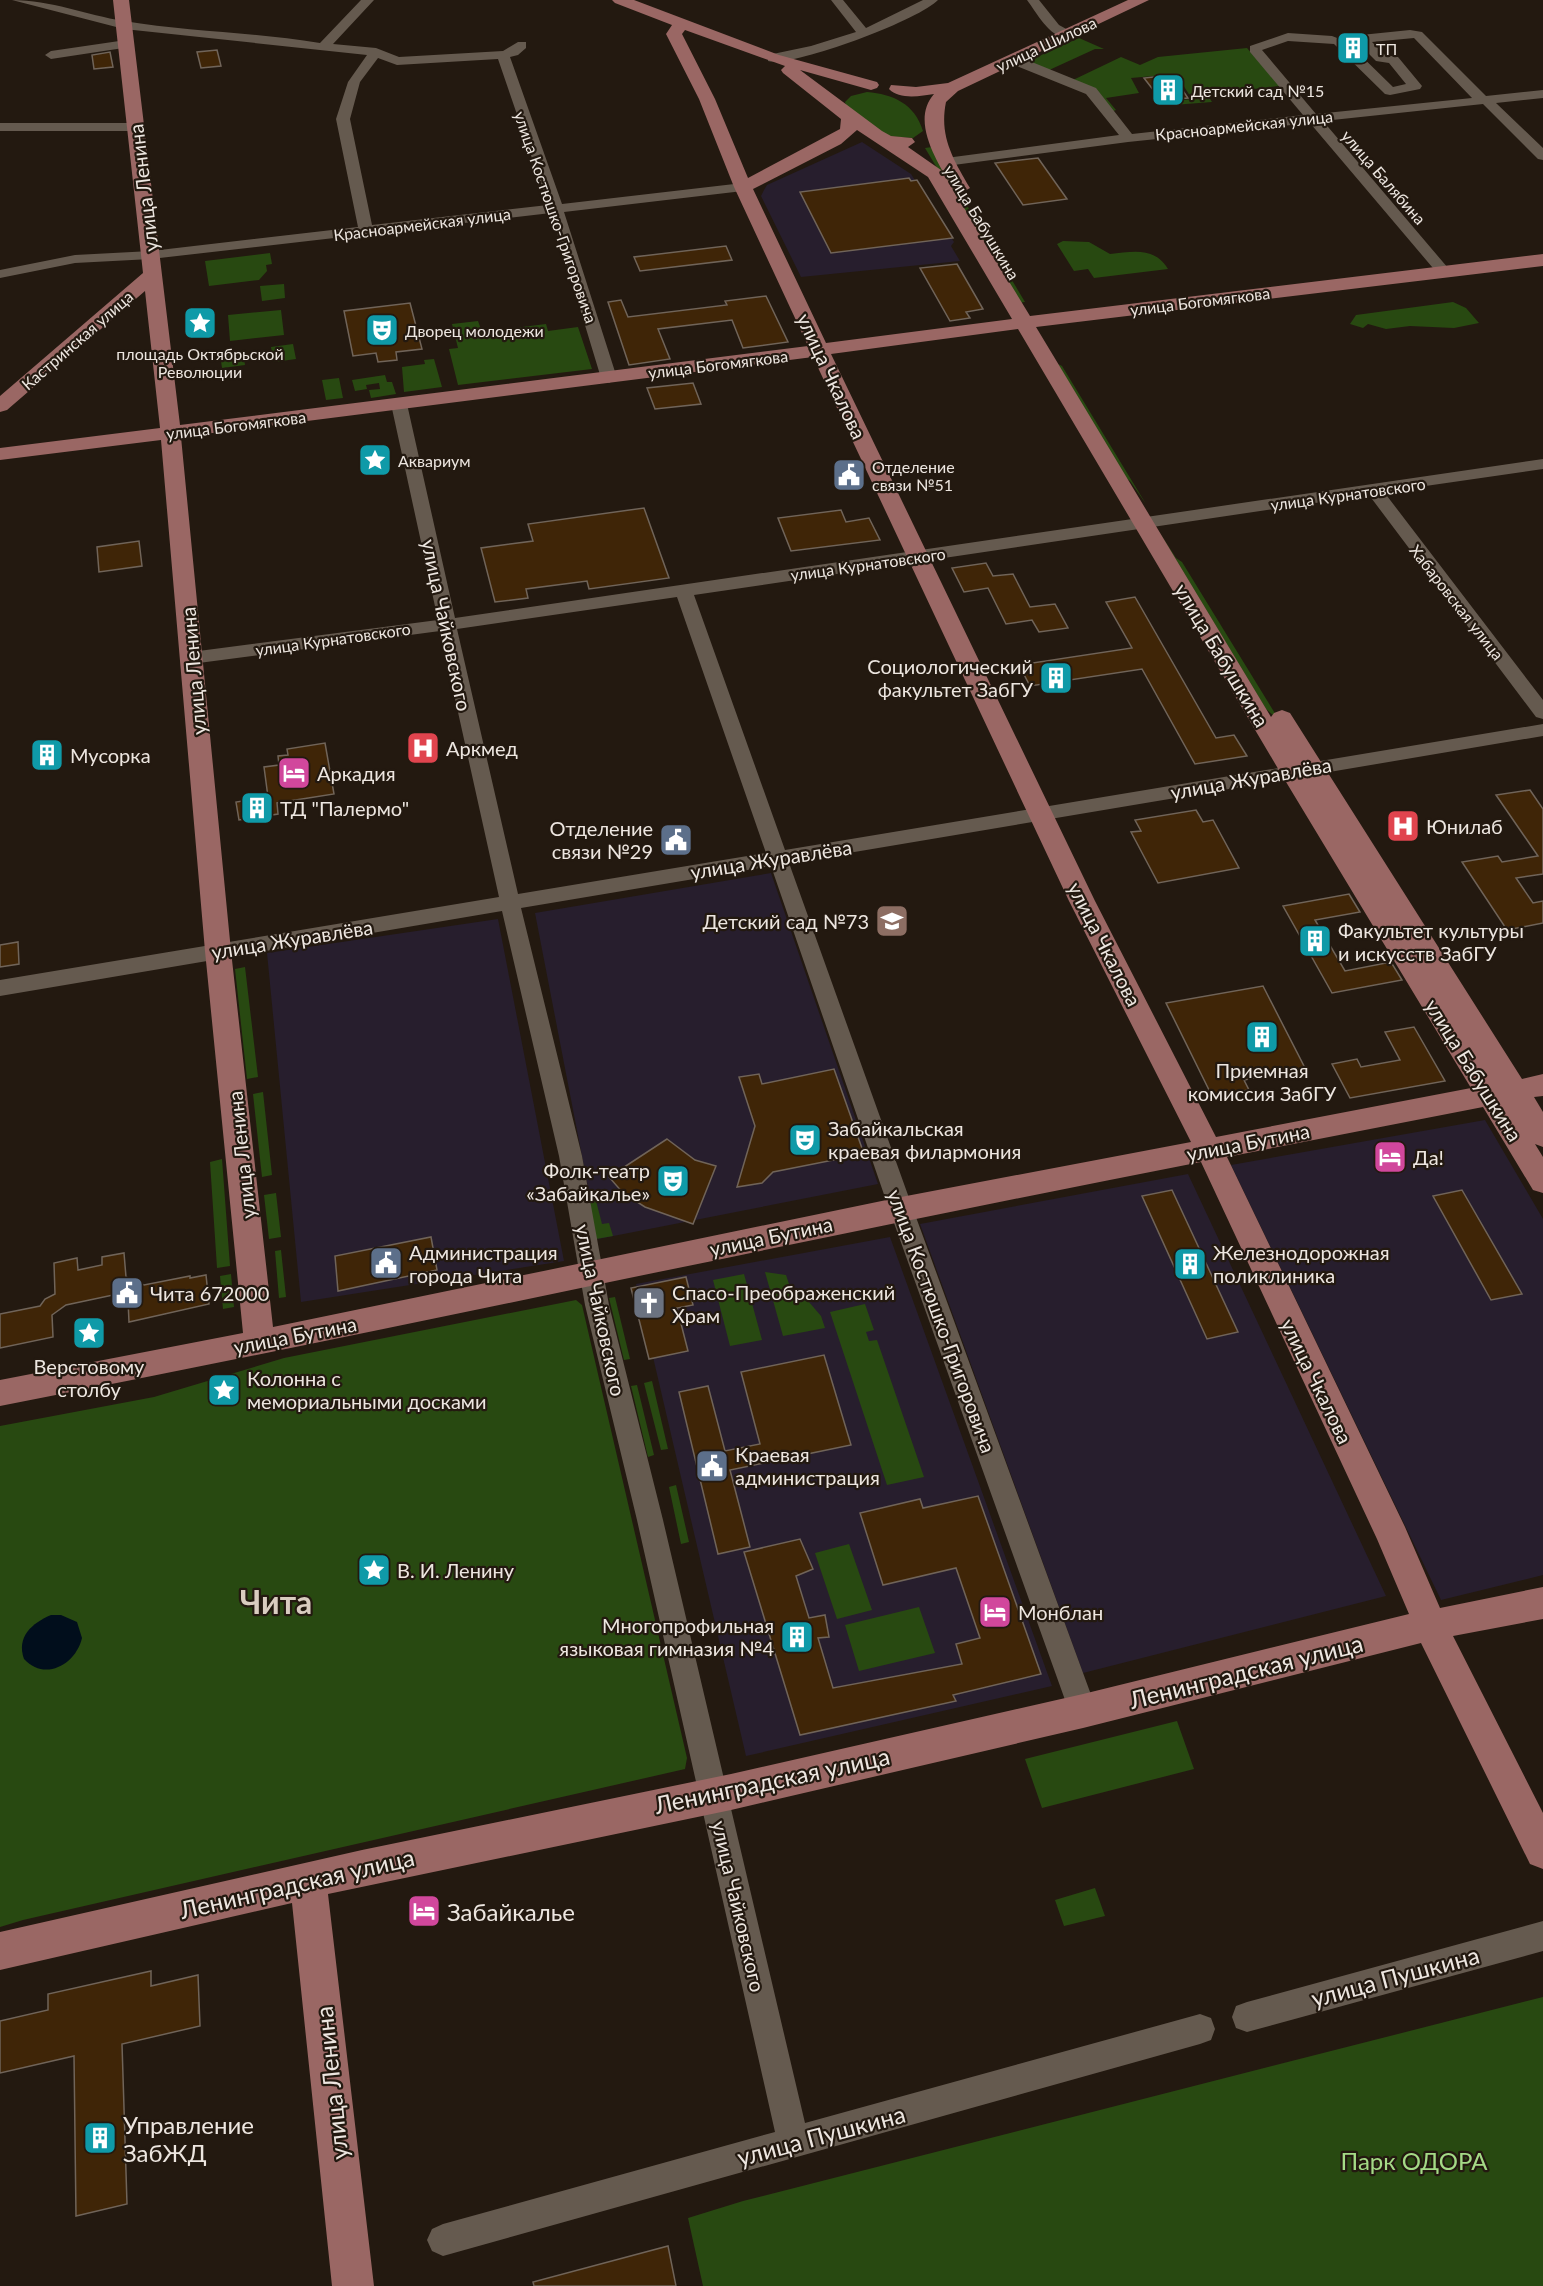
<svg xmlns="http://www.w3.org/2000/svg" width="1543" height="2286" font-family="Lato,sans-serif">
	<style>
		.commercial { fill: #271e2d }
		.green { fill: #284911 }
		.water { fill: #010e1c }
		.building { fill: #3f2507; stroke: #706459; stroke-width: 1.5 }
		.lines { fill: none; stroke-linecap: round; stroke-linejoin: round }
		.minor { fill: #655a4f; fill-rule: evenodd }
		.major { fill: #9a6764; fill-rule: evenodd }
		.labels { text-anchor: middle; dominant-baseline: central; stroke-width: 4.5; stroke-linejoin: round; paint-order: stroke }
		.far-street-label { font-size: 16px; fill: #ede6e0; stroke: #231910 }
		.far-poi-label { font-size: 16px; fill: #ede6e0; stroke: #231910; text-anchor: start }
		.street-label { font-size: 20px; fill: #ede6e0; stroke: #231910 }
		.poi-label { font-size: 20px; fill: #ede6e0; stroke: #231910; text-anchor: start }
		.near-street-label { font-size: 24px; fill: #ede6e0; stroke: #231910 }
		.near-poi-label { font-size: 24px; fill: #ede6e0; stroke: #231910; text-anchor: start }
		.near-park-label { font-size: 24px; fill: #a4da86; stroke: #231910 }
		.town-label { font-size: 32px; font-weight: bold; fill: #d9ccc0; stroke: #231910 }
	</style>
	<rect width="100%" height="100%" fill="#231910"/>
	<path class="commercial" d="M862 142 911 174 954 242 951 246 960 261 801 277 761 196 764 190 767 185Z
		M771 873 878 1184 598 1239 535 913Z
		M498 919 564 1261 301 1302 267 953Z
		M1485 1120 1543 1219V1575L1441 1600 1231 1165Z
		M1188 1174 1386 1596 1083 1673 920 1224Z
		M890 1237 1052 1686 746 1756 636 1284Z"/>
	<path class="green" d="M1079 38 1104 49H1095L1047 71 1026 62Z
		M1247 48 1280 86 1207 94 1212 102 1160 106 1158 103 1192 99 1176 74 1131 78 1139 93 1106 98 1116 110 1111 112 1073 80 1121 57 1140 65 1158 57Z
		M867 92C893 94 915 104 923 131L913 138 886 136 846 106 845 102 851 96Z
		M932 147 1025 302 1018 303 925 148Z
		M1063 241 1089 242 1110 254C1132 252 1154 246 1168 269L1094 278 1088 269 1074 271 1057 244Z
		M270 253 272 264 266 265 267 271 259 280 209 286 205 261Z
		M284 284 285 298 262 301 260 286Z
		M1453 302 1466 308 1479 323 1454 328 1410 326 1386 329 1368 324 1363 328 1350 324 1356 315Z
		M281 310 284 335 230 341 228 315Z
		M478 321 482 332 546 324 548 331 578 327 592 369 458 385 449 349 458 348 452 324Z
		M293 344 296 359 274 362 271 347Z
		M243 351 245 365 222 368 220 354Z
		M434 359 442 387 404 392 402 367 425 364 424 360Z
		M1058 364 1062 366 1146 504 1130 481 1123 476Z
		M385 375 387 382H392L396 394 371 398 369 390 380 389 379 383 366 385 367 389 355 391 352 380Z
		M339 378 343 398 326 400 322 380Z
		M1160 533 1176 558 1182 562 1295 746 1274 716 1266 709Z
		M245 967 258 1077 247 1079 235 969Z
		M263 1092 272 1175 262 1177 253 1094Z
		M222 1159 230 1266 217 1268 210 1162Z
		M593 1189 602 1224 609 1223 613 1236 596 1239 585 1190Z
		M276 1193 281 1237 269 1239 264 1195Z
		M281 1250 286 1297 279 1298 275 1251Z
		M765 1272 786 1275 793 1296 803 1295 821 1316 825 1328 783 1336Z
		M231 1274 234 1307 223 1309 220 1276Z
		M744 1274 762 1340 730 1346 713 1280Z
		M615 1297 630 1359 624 1360 609 1298Z
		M576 1300 582 1305 687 1758 685 1769 23 1920 0 1927V1426L154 1397 284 1358Z
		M865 1304 874 1330 866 1332 869 1341 877 1340 924 1477 887 1485 830 1312Z
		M652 1381 668 1449 661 1450 644 1383Z
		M637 1385 654 1455 648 1457 631 1386Z
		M676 1485 689 1542 681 1544 669 1487Z
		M849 1544 872 1610 837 1619 815 1553Z
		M919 1607 935 1653 859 1671 845 1625Z
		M1177 1721 1194 1769 1042 1808 1025 1759Z
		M1095 1888 1105 1916 1064 1926 1055 1900Z
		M1543 1997V2286H703L688 2218 743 2201Z"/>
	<path class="water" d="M51 1615H61L77 1622 82 1638C76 1664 45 1682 24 1659 16 1637 32 1623 51 1615Z"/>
	<path class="building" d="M217 50 221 66 201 68 197 52Z
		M110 52 113 67 94 69 92 55Z
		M1172 75 1188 98 1161 100 1144 78Z
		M1038 158 1067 199 1023 205 995 163Z
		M909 178 911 181 917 180 953 238 831 253 800 192Z
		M726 246 732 260 640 271 634 257Z
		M957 264 983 309 966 312 970 318 950 321 920 268Z
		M766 296 788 342 743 348 732 320 658 329 670 359 629 365 608 302 621 300 628 317 727 305 725 301Z
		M410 303 422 349 396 352 397 360 378 362 376 353 353 356 344 311Z
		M693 383 701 404 655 409 647 388Z
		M644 508 669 578 589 589 587 581 526 589 528 598 495 602 481 548 533 541 528 524Z
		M841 510 846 522 869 518 880 540 791 551 778 518Z
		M139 541 142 566 99 572 97 547Z
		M986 563 993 576 1013 574 1030 607 1055 604 1068 628 1039 632 1032 620 1006 624 988 588 964 592 952 568Z
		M1135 597 1216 738 1234 735 1247 756 1195 764 1142 669 1030 686 1019 665 1132 648 1106 602Z
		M325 743 334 794 277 803 278 814 239 820 236 802 268 797 264 767 279 765 278 756 288 755 287 749Z
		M1530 790 1543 809V874L1516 878 1533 903 1543 901V923L1507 930 1462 862 1498 856 1502 862 1538 856 1496 795Z
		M1196 810 1203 822 1213 820 1239 868 1158 883 1131 832 1141 831 1135 820Z
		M1349 894 1360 912 1315 920 1345 971 1391 962 1402 980 1332 993 1283 906Z
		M18 942 19 964 0 967V945Z
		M1263 986 1305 1068 1244 1080 1249 1090 1212 1096 1166 1003Z
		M1414 1027 1445 1081 1350 1098 1332 1064 1357 1059 1361 1067 1400 1060 1385 1032Z
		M834 1069 864 1154 773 1172 762 1183 737 1187 755 1126 739 1077 759 1074 762 1084Z
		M667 1139 695 1160 716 1166 693 1224 645 1207 623 1193 609 1177Z
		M1172 1190 1238 1332 1207 1339 1142 1196Z
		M1462 1190 1522 1294 1491 1300 1433 1196Z
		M431 1237 437 1270 338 1291 335 1256Z
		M124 1253 126 1277 144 1285 190 1276V1278L206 1275 209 1304 129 1322 128 1300 113 1295 66 1305 52 1315 53 1337 0 1348V1314L40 1306 45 1299 55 1294 54 1263 77 1258 78 1270 102 1265V1257Z
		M686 1277 693 1305 677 1308 688 1351 649 1359 631 1288Z
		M824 1355 851 1445 730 1470 750 1547 718 1554 679 1392 708 1386 725 1451 760 1444 741 1372Z
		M978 1496 1041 1674 953 1695 956 1701 800 1735 744 1552 800 1539 813 1569 796 1576 809 1618 825 1615 829 1637 818 1638 833 1688 962 1664 956 1644 980 1638 956 1568 883 1585 860 1513 920 1499 923 1508Z
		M151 1971V1986L198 1975 200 2026 122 2044 127 2204 76 2216 74 2056 0 2073V2021L48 2010V1994Z
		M668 2246 676 2286H534L533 2282Z"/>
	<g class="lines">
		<path class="minor" d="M12 0C51 0 86 15 124 21 189 32 255 32 320 43L361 0H374L333 44 376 48 399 57 503 51 518 42H526V48L518 55 510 57 562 204 743 183 750 187 743 191 564 212 617 378 609 383 601 378 551 213 151 259 75 263 0 278V270L75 255 151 251 358 227 336 119 348 82 367 55 124 29ZM378 58 397 65 498 59 548 205 372 225 350 119 360 82Z
			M831 0H843L866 28 923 0H938C919 20 795 67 768 61V55L811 46 856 32Z
			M1027 0H1039L1059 25 1070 31V37C1051 41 1037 13 1027 0Z
			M1410 30 1422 32 1486 96 1543 90V98L1496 103 1543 148V160L1538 159 1483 104 1323 121 1448 268 1450 271 1448 274H1438L1310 123 1128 142 946 166 939 162 946 158 1119 135 1086 94 1007 62V56H1017L1096 88 1132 134 1303 115 1250 52V46L1288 33 1332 36 1345 41 1361 35ZM1414 38 1472 98 1316 114 1262 50 1288 41 1334 44 1385 94 1390 95 1420 89 1422 86 1398 57 1385 55 1372 42ZM1349 44H1359L1376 61 1389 63 1406 84 1393 87Z
			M126 40 130 41V47L51 59 45 55 51 51Z
			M0 123H136L143 127 136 131H0Z
			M399 399 407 404 455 618 1543 459V469L1384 492 1543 700V719L1536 717 1369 495 694 595 785 850 1543 724V736L789 863 913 1209 1097 1711 1093 1720 1083 1724 1073 1720 1069 1711 889 1209 771 866 521 908 582 1156 609 1305 663 1520 805 2123 1200 2014 1211 2018 1215 2029 1211 2040 1200 2044 443 2256 432 2251 427 2240 432 2229 443 2224 775 2132 637 1520 585 1305 559 1156 502 911 0 996V980L499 897 440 631 191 664 182 658 191 652 438 620 391 404ZM677 597 766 853 518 894 457 629Z
			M1543 1921V1951L1247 2032 1236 2028 1232 2017 1236 2006 1247 2002Z"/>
		<path class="major" d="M113 0H129L180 425 808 346 734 187 699 99 666 34 672 25 615 3 612 0H634L779 55 877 82 879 85 877 88 871 90 800 70 882 131 891 136 912 138 915 142 908 147 941 170 952 187C938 163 910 121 934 94 921 96 899 100 889 89L891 85 916 87 948 83 1128 0H1149L958 91 946 102C939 136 953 159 970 188L961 193 952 188 1030 316 1543 254V266L1036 327 1271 717 1274 713 1282 710 1290 713 1522 1079 1543 1074V1096L1534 1097 1543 1112V1147L1535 1144 1543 1157V1193L1533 1190 1483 1107 1227 1157 1405 1527 1440 1608 1543 1587V1619L1453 1636 1543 1813V1869L1530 1864 1421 1643 1083 1728 731 1810 328 1894 374 2286H332L292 1903 0 1970V1932L362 1850 731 1774 1083 1694 1409 1614 1377 1539 1201 1162C800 1240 401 1328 0 1406V1380L243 1333 205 951 161 440 0 460V448L160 428 145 291 7 410 0 412V396L143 273ZM685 30 785 66 781 70 783 73 841 119 840 129 748 178 715 99 682 34ZM857 130 928 177 1012 319 826 343 753 189 841 144ZM1018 329 1280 772 1471 1088 1216 1137 1095 901 831 354ZM813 357 1069 901 1191 1142 901 1197 273 1327 231 951 181 437Z"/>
	</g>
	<defs>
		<g id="building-square" transform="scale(1.725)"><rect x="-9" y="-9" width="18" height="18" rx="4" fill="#0f9aa8" stroke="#231910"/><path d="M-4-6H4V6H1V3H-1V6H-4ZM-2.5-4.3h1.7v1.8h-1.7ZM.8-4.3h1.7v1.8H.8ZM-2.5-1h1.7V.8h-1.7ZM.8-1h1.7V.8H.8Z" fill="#fff"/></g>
		<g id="sight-square" transform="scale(1.725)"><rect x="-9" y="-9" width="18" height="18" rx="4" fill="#0f9aa8" stroke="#231910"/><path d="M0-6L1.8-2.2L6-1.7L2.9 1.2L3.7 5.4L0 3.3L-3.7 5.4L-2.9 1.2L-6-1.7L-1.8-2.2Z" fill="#fff"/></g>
		<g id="theatre-square" transform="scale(1.725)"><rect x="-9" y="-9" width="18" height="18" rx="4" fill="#0f9aa8" stroke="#231910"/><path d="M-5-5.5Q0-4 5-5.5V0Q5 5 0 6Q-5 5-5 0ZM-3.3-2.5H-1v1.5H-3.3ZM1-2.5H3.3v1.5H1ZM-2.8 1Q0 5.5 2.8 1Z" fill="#fff"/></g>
		<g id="civic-square" transform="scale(1.725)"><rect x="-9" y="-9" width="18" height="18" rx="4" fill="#5c6f8a" stroke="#231910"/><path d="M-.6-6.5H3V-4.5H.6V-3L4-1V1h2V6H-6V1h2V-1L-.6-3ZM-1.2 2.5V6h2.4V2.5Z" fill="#fff"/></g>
		<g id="hospital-square" transform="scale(1.725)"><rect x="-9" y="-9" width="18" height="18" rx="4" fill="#e0444e" stroke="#231910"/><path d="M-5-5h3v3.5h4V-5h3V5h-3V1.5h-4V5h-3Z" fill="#fff"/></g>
		<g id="hotel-square" transform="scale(1.725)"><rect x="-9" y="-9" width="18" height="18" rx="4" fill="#d1479c" stroke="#231910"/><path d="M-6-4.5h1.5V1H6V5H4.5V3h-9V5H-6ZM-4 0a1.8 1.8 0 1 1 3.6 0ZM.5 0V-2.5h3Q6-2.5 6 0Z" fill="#fff"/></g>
		<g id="school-square" transform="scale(1.725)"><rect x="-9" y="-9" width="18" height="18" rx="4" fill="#8d6e63" stroke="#231910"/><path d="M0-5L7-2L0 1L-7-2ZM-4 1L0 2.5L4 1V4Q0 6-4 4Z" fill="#fff"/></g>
		<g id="church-square" transform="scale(1.725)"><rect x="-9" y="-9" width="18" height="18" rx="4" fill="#6b7280" stroke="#231910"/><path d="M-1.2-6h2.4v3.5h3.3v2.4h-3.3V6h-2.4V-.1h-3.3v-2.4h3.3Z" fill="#fff"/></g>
	</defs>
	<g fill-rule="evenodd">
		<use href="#building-square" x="1353" y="48"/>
		<use href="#building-square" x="1168" y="90"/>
		<use href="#sight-square" x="200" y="323"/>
		<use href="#theatre-square" x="382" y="330"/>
		<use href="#sight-square" x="375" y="460"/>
		<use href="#civic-square" x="849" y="475"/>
		<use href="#building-square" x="1056" y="678"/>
		<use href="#hospital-square" x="423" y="748"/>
		<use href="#building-square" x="47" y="755"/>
		<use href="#hotel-square" x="294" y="773"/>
		<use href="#building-square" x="257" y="808"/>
		<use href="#hospital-square" x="1403" y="826"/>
		<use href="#civic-square" x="676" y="840"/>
		<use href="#school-square" x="892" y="921"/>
		<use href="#building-square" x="1315" y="941"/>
		<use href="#building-square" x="1262" y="1037"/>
		<use href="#theatre-square" x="805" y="1140"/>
		<use href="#hotel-square" x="1390" y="1157"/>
		<use href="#theatre-square" x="673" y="1181"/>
		<use href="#civic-square" x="386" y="1263"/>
		<use href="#building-square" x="1190" y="1264"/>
		<use href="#civic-square" x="127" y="1293"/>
		<use href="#church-square" x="649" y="1303"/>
		<use href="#sight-square" x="89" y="1333"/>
		<use href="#sight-square" x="224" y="1390"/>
		<use href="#civic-square" x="712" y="1466"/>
		<use href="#sight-square" x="374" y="1570"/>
		<use href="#hotel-square" x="995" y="1612"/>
		<use href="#building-square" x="797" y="1637"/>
		<use href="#hotel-square" x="424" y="1911"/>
		<use href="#building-square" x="100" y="2138"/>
	</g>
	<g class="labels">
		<g class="far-street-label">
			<text transform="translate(1046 44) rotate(-25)">улица Шилова</text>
			<text transform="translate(1244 125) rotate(-6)">Красноармейская улица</text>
			<text transform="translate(1384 177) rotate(49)">улица Балябина</text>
			<text transform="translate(556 217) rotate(71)">улица Костюшко-Григоровича</text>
			<text transform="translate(982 222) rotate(59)">улица Бабушкина</text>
			<text transform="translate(422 224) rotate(-7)">Красноармейская улица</text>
			<text transform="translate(1200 301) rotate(-7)">улица Богомягкова</text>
			<text transform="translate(77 340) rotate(-41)">Кастринская улица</text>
			<text transform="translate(718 364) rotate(-7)">улица Богомягкова</text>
			<text transform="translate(236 425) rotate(-7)">улица Богомягкова</text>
			<text transform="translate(1348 494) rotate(-8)">улица Курнатовского</text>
			<text transform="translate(868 564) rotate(-8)">улица Курнатовского</text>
			<text transform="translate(1457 602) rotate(52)">Хабаровская улица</text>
			<text transform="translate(333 639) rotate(-8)">улица Курнатовского</text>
		</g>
		<g class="far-poi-label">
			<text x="1376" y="48">ТП</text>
			<text x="1191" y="90">Детский сад №15</text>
			<text x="405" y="330">Дворец молодежи</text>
			<text x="200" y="353" text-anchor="middle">площадь Октябрьской<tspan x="200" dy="18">Революции</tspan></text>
			<text x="398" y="460">Аквариум</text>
			<text x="872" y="466">Отделение<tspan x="872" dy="18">связи №51</tspan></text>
		</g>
		<g class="street-label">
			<text transform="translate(143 188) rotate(-97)">улица Ленина</text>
			<text transform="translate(832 376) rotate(65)">улица Чкалова</text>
			<text transform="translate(447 625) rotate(78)">улица Чайковского</text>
			<text transform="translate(1222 655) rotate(59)">улица Бабушкина</text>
			<text transform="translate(193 671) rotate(-95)">улица Ленина</text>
			<text transform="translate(1251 778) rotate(-10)">улица Журавлёва</text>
			<text transform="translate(771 859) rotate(-9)">улица Журавлёва</text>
			<text transform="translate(292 939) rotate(-9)">улица Журавлёва</text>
			<text transform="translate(1105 944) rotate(63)">улица Чкалова</text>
			<text transform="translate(1474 1070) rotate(58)">улица Бабушкина</text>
			<text transform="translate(1248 1142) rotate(-11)">улица Бутина</text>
			<text transform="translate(241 1155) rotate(-96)">улица Ленина</text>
			<text transform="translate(771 1236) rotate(-12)">улица Бутина</text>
			<text transform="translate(601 1310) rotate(78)">улица Чайковского</text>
			<text transform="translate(942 1321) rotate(70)">улица Костюшко-Григоровича</text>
			<text transform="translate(295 1335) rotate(-11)">улица Бутина</text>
			<text transform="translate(1317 1381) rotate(64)">улица Чкалова</text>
			<text transform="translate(739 1906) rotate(77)">улица Чайковского</text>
		</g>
		<g class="poi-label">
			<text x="1033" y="666" text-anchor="end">Социологический<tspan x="1033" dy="23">факультет ЗабГУ</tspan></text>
			<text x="446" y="748">Аркмед</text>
			<text x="70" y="755">Мусорка</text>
			<text x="317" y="773">Аркадия</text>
			<text x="280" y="808">ТД "Палермо"</text>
			<text x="1426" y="826">Юнилаб</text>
			<text x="653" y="828" text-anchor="end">Отделение<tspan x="653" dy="23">связи №29</tspan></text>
			<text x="869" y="921" text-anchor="end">Детский сад №73</text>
			<text x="1338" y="930">Факультет культуры<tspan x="1338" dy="23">и искусств ЗабГУ</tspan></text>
			<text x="1262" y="1070" text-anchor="middle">Приемная<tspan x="1262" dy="23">комиссия ЗабГУ</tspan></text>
			<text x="828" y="1128">Забайкальская<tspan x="828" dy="23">краевая филармония</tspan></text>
			<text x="1413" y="1157">Да!</text>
			<text x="650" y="1170" text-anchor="end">Фолк-театр<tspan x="650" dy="23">«Забайкалье»</tspan></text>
			<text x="409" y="1252">Администрация<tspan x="409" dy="23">города Чита</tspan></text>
			<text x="1213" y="1252">Железнодорожная<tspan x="1213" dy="23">поликлиника</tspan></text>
			<text x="672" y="1292">Спасо-Преображенский<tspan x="672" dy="23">Храм</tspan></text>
			<text x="150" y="1293">Чита 672000</text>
			<text x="89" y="1366" text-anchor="middle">Верстовому<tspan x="89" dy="23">столбу</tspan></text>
			<text x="247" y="1378">Колонна с<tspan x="247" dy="23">мемориальными досками</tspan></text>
			<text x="735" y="1454">Краевая<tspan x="735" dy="23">администрация</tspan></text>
			<text x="397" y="1570">В. И. Ленину</text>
			<text x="1018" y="1612">Монблан</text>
			<text x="774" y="1625" text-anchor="end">Многопрофильная<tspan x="774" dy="23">языковая гимназия №4</tspan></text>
		</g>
		<g class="near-street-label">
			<text transform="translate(1246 1671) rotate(-14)">Ленинградская улица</text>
			<text transform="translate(772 1780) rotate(-12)">Ленинградская улица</text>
			<text transform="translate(297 1883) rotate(-13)">Ленинградская улица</text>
			<text transform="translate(1395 1976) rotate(-15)">улица Пушкина</text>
			<text transform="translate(331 2083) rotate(-96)">улица Ленина</text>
			<text transform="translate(821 2135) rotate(-15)">улица Пушкина</text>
		</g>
		<g class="near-poi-label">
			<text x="447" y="1911">Забайкалье</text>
			<text x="123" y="2124">Управление<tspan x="123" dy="28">ЗабЖД</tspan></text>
		</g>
		<g class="near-park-label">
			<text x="1414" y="2160">Парк ОДОРА</text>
		</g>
		<g class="town-label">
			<text x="276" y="1601">Чита</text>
		</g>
	</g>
</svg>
